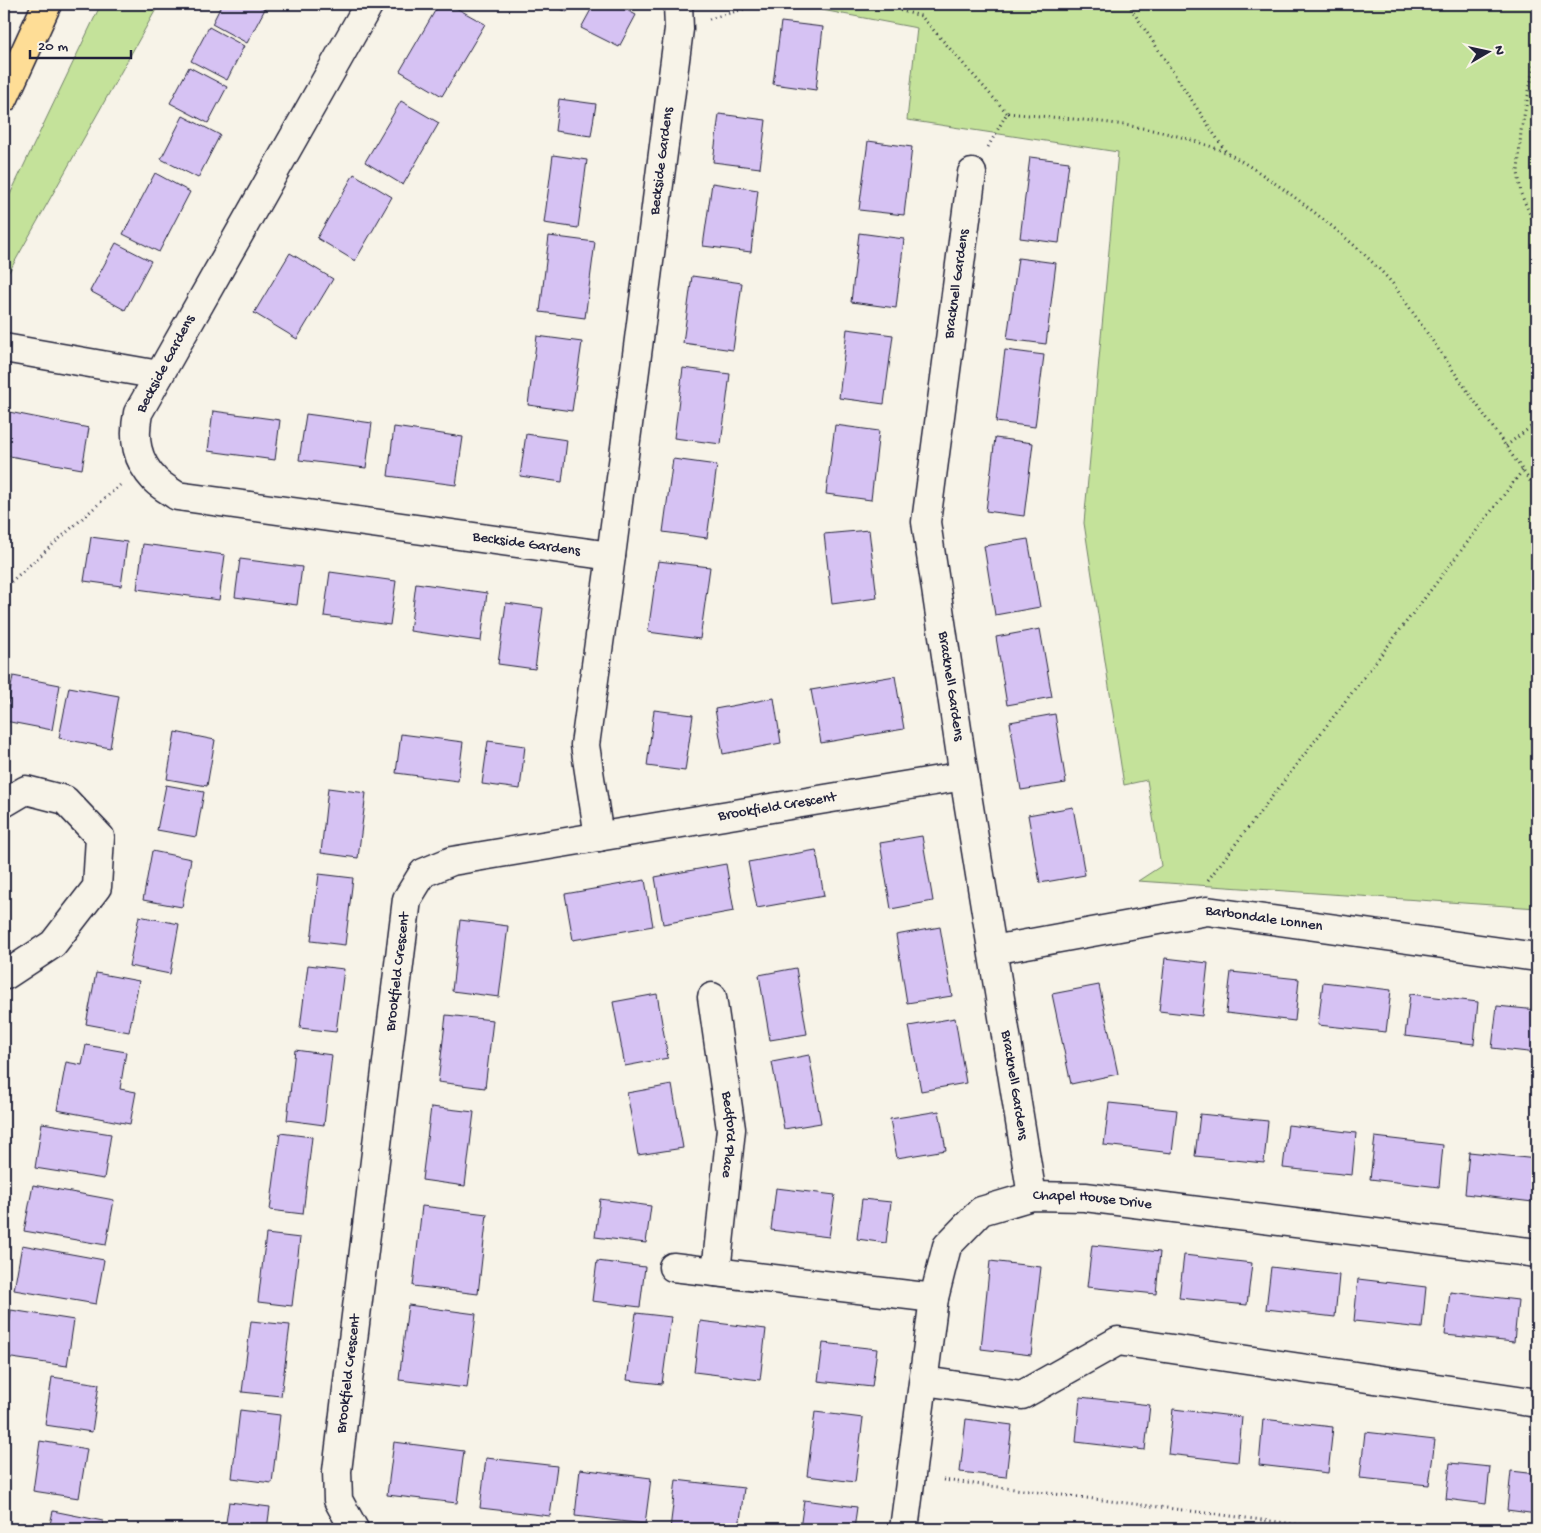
<svg xmlns="http://www.w3.org/2000/svg" width="1541" height="1533" font-family="'Gochi Hand',sans-serif">
	<style>
		.green { fill: #c4e29a; stroke: #73826a }
		.building { fill: #d6c2f3; stroke: #22223b }
		.lines { fill: none; stroke-linecap: round; stroke-linejoin: round }
		.minor-casing { stroke: #22223b; stroke-width: 31 }
		.trunk-casing { stroke: #22223b; stroke-width: 31 }
		.path { stroke: #22223b; stroke-width: 3; stroke-dasharray: 1 4; stroke-linecap: butt }
		.minor { stroke: #f7f3e8; stroke-width: 28 }
		.trunk { stroke: #fedd96; stroke-width: 28 }
		.labels { text-anchor: middle; dominant-baseline: central; stroke-width: 4; stroke-linejoin: round; paint-order: stroke }
		.street-label { font-size: 15px; fill: #22223b; stroke: #f7f3e8 }
	</style>
	<rect width="100%" height="100%" fill="#f7f3e8"/>
	<filter id="ink" filterUnits="userSpaceOnUse"><feTurbulence type="fractalNoise" baseFrequency=".02" numOctaves="2"/><feDisplacementMap in="SourceGraphic" scale="10" xChannelSelector="R" yChannelSelector="G"/><feConvolveMatrix kernelMatrix="1 2 1 2 8 2 1 2 1" color-interpolation-filters="sRGB"/></filter>
	<g filter="url(#ink)">
		<path class="green" d="M101 4H159L9 272 4 274V207Z
			M821 4H1537V908L1138 881 1161 866 1147 780 1124 785 1084 523 1118 152 907 120 917 28 822 10Z"/>
		<path class="building" d="M222 4H254L265 9 247 43 212 24Z
			M439 4H449L485 24 442 96 400 71Z
			M551 4H572L567 12Z
			M594 4H615L636 15 619 47 581 28Z
			M781 22 823 27 816 90 773 84Z
			M209 27 244 46 227 80 191 61Z
			M189 67 227 87 208 123 170 103Z
			M559 99 596 104 591 136 555 131Z
			M401 101 439 123 403 185 365 162Z
			M719 114 766 120 760 168 713 162Z
			M183 116 220 135 198 178 161 159Z
			M868 141 912 147 904 215 859 210Z
			M553 155 587 160 578 228 544 223Z
			M1030 157 1069 162 1059 243 1020 238Z
			M155 173 190 192 159 252 123 234Z
			M354 174 392 197 355 261 317 238Z
			M712 183 758 190 751 252 703 246Z
			M859 233 904 239 896 308 851 302Z
			M549 236 595 242 585 318 540 312Z
			M116 243 151 261 125 310 90 291Z
			M290 253 333 279 297 339 254 313Z
			M1018 258 1056 263 1046 344 1007 339Z
			M692 276 742 283 733 350 683 343Z
			M847 329 893 335 884 404 839 398Z
			M537 336 582 342 572 411 528 405Z
			M1005 350 1044 355 1035 427 996 422Z
			M683 368 730 374 721 444 674 438Z
			M4 411 89 428 82 469 4 455Z
			M213 411 280 420 275 460 208 451Z
			M306 414 372 423 366 468 299 460Z
			M835 425 879 431 871 500 826 494Z
			M394 427 463 437 456 485 388 476Z
			M526 434 567 440 562 482 520 476Z
			M995 438 1033 443 1024 516 986 511Z
			M673 459 717 465 707 538 663 532Z
			M869 530 877 598 832 604 824 534Z
			M91 537 127 542 121 586 84 581Z
			M1028 539 1040 607 995 615 984 546Z
			M143 544 225 555 219 600 137 589Z
			M240 559 302 567 297 605 235 597Z
			M658 561 710 567 700 639 648 632Z
			M330 572 396 581 390 625 324 616Z
			M416 583 487 593 481 641 410 631Z
			M506 603 543 608 535 669 498 664Z
			M1040 629 1052 697 1007 705 996 637Z
			M13 676 60 685 52 730 5 721Z
			M895 676 904 729 821 743 811 690Z
			M69 687 119 696 110 748 59 738Z
			M774 698 781 743 723 754 715 709Z
			M654 710 693 715 685 771 647 766Z
			M1055 714 1066 783 1021 790 1010 722Z
			M175 732 215 740 207 786 167 779Z
			M401 734 463 742 458 781 396 773Z
			M488 741 525 746 520 789 482 784Z
			M166 785 204 792 196 837 157 830Z
			M328 788 366 793 358 858 321 853Z
			M1073 807 1085 875 1040 883 1028 815Z
			M922 836 933 901 891 909 880 843Z
			M816 850 824 896 757 908 748 862Z
			M152 851 191 859 182 907 143 900Z
			M726 864 734 911 663 924 655 877Z
			M319 874 353 878 345 945 311 941Z
			M645 880 653 926 573 940 565 894Z
			M139 916 179 924 170 974 129 966Z
			M460 920 508 926 499 997 452 991Z
			M940 927 952 996 907 1003 896 935Z
			M1165 958 1208 963 1202 1016 1159 1011Z
			M308 965 344 969 336 1032 300 1028Z
			M796 968 807 1034 770 1040 759 975Z
			M1231 972 1299 979 1295 1021 1226 1013Z
			M96 973 139 981 129 1032 86 1024Z
			M1323 982 1391 990 1386 1032 1318 1025Z
			M1099 985 1118 1074 1071 1084 1052 994Z
			M657 994 668 1058 625 1066 613 1002Z
			M1410 994 1478 1002 1474 1044 1405 1036Z
			M1497 1006 1537 1010V1053L1492 1048Z
			M446 1015 493 1020 485 1088 438 1082Z
			M955 1018 966 1083 921 1091 909 1026Z
			M86 1045 126 1052 120 1089 136 1092 130 1124 57 1110 66 1062 82 1065Z
			M295 1050 332 1055 324 1125 287 1120Z
			M809 1055 821 1123 784 1129 772 1062Z
			M672 1085 683 1148 638 1155 627 1093Z
			M1109 1103 1177 1110 1172 1153 1104 1145Z
			M431 1107 474 1112 465 1186 422 1180Z
			M939 1111 946 1150 897 1158 890 1119Z
			M1200 1114 1268 1121 1264 1163 1195 1156Z
			M42 1123 111 1134 104 1179 35 1168Z
			M1288 1125 1356 1133 1352 1175 1283 1168Z
			M280 1133 312 1137 303 1214 270 1210Z
			M1375 1137 1443 1145 1439 1187 1370 1179Z
			M1469 1152 1537 1159 1533 1202 1465 1194Z
			M33 1185 114 1200 106 1245 24 1231Z
			M776 1188 835 1195 829 1237 771 1230Z
			M600 1199 651 1206 646 1243 595 1237Z
			M862 1199 891 1202 886 1243 857 1239Z
			M422 1206 487 1214 478 1294 413 1286Z
			M266 1234 300 1238 292 1306 258 1302Z
			M22 1245 104 1260 96 1304 14 1290Z
			M1092 1245 1160 1252 1156 1294 1087 1287Z
			M1184 1255 1252 1263 1247 1305 1179 1298Z
			M597 1261 645 1267 640 1307 592 1301Z
			M990 1261 1041 1267 1031 1355 981 1349Z
			M1271 1267 1339 1275 1335 1317 1266 1309Z
			M1358 1279 1426 1287 1422 1328 1354 1321Z
			M1450 1292 1518 1300 1514 1342 1445 1335Z
			M408 1305 476 1314 467 1388 399 1380Z
			M11 1310 74 1320 67 1366 5 1357Z
			M636 1313 671 1317 662 1384 627 1380Z
			M251 1321 290 1325 281 1396 242 1392Z
			M700 1321 766 1329 760 1380 694 1372Z
			M823 1343 877 1349 872 1387 818 1381Z
			M52 1377 99 1384 92 1432 45 1425Z
			M1080 1397 1150 1405 1145 1450 1076 1442Z
			M1173 1409 1242 1417 1238 1462 1168 1454Z
			M240 1410 280 1415 272 1483 232 1478Z
			M815 1412 863 1418 855 1482 807 1476Z
			M966 1419 1012 1425 1006 1477 960 1472Z
			M1263 1419 1333 1427 1328 1473 1259 1465Z
			M1365 1432 1435 1440 1429 1485 1360 1478Z
			M40 1441 87 1449 79 1498 33 1491Z
			M394 1442 464 1451 457 1503 387 1495Z
			M486 1458 557 1466 550 1516 480 1508Z
			M1450 1463 1490 1467 1486 1504 1446 1499Z
			M580 1469 651 1478 645 1524 575 1516Z
			M1511 1471 1537 1474V1514L1507 1510Z
			M676 1480 744 1488 739 1529H670Z
			M804 1500 857 1507 854 1529H800Z
			M229 1502 270 1507 267 1529H225Z
			M53 1511 103 1521 101 1529H49Z"/>
		<g class="lines">
			<g class="minor-casing">
				<g id="minor">
					<path id="s1" d="M369 4 138 413C133 439 136 460 155 480 161 486 170 491 177 496L611 556"/>
					<path id="s2" d="M972 173 926 522 964 776 1032 1196"/>
					<path d="M4 348 159 375"/>
					<path d="M4 803 26 790 65 800 100 837 97 887 53 944 6 975"/>
					<path id="s3" d="M599 837 585 745 611 556 679 29 678 4"/>
					<path id="s4" d="M993 950 1207 911 1537 957"/>
					<path id="s5" d="M712 997 731 1129 716 1272"/>
					<path d="M673 1267 934 1298"/>
					<path d="M924 1381 1022 1395 1118 1341 1537 1403"/>
					<path id="s6" d="M354 1529 338 1500 337 1471 407 899 423 873 452 861 964 776"/>
					<path id="s7" d="M904 1529 934 1298 947 1246 981 1211 1032 1196 1085 1197 1537 1253"/>
				</g>
			</g>
			<g class="trunk-casing">
				<path id="trunk" d="M4 98 47 4"/>
			</g>
			<path class="path" d="M876 4 921 16 1007 113
				M1128 4 1226 152
				M709 19 761 4
				M1537 51 1521 131 1518 172 1521 194 1537 230
				M988 147 1007 113C1066 119 1127 121 1184 138 1198 142 1214 147 1227 153 1251 166 1275 183 1297 199 1331 225 1365 252 1393 284L1537 491
				M1506 446 1537 422
				M4 594 5 587 120 485
				M1208 880 1523 470
				M943 1480 1334 1529"/>
			<use href="#minor" class="minor"/>
			<use href="#trunk" class="trunk"/>
		</g>
	</g>
	<g class="labels">
		<g class="street-label">
			<text stroke="none"><textPath href="#s3" startOffset="682">Beckside Gardens</textPath></text>
			<text transform="translate(957 284) rotate(-82)">Bracknell Gardens</text>
			<text transform="translate(166 364) rotate(-62)">Beckside Gardens</text>
			<text stroke="none"><textPath href="#s1" startOffset="922">Beckside Gardens</textPath></text>
			<text stroke="none"><textPath href="#s2" startOffset="518">Bracknell Gardens</textPath></text>
			<text stroke="none"><textPath href="#s6" startOffset="1030">Brookfield Crescent</textPath></text>
			<text stroke="none"><textPath href="#s4" startOffset="275">Barbondale Lonnen</textPath></text>
			<text stroke="none"><textPath href="#s6" startOffset="565">Brookfield Crescent</textPath></text>
			<text stroke="none"><textPath href="#s2" startOffset="922">Bracknell Gardens</textPath></text>
			<text stroke="none"><textPath href="#s5" startOffset="139">Bedford Place</textPath></text>
			<text stroke="none"><textPath href="#s7" startOffset="449">Chapel House Drive</textPath></text>
			<text stroke="none"><textPath href="#s6" startOffset="160">Brookfield Crescent</textPath></text>
		</g>
	</g>
	<rect width="1541" height="1533" fill="none" stroke="#f7f3e8" stroke-width="20"/>
	<rect x="10" y="10" width="1521" height="1513" fill="none" stroke="#22223b" stroke-width="2" filter="url(#ink)"/>
	<g transform="translate(1488 52) rotate(81)" stroke="#f7f3e8" stroke-width="4" paint-order="stroke">
	<path d="M0-4L9 19L0 12L-9 19Z" fill="#22223b"/>
	<text y="-8" font-size="14" font-weight="bold" text-anchor="middle" fill="#22223b">N</text>
	</g>
	<path d="M30 50v8h101v-8" fill="none" stroke="#22223b" stroke-width="2.5"/>
	<text x="38" y="50" font-size="15" fill="#22223b" stroke="#f7f3e8" stroke-width="4" paint-order="stroke">20 m</text>
</svg>
